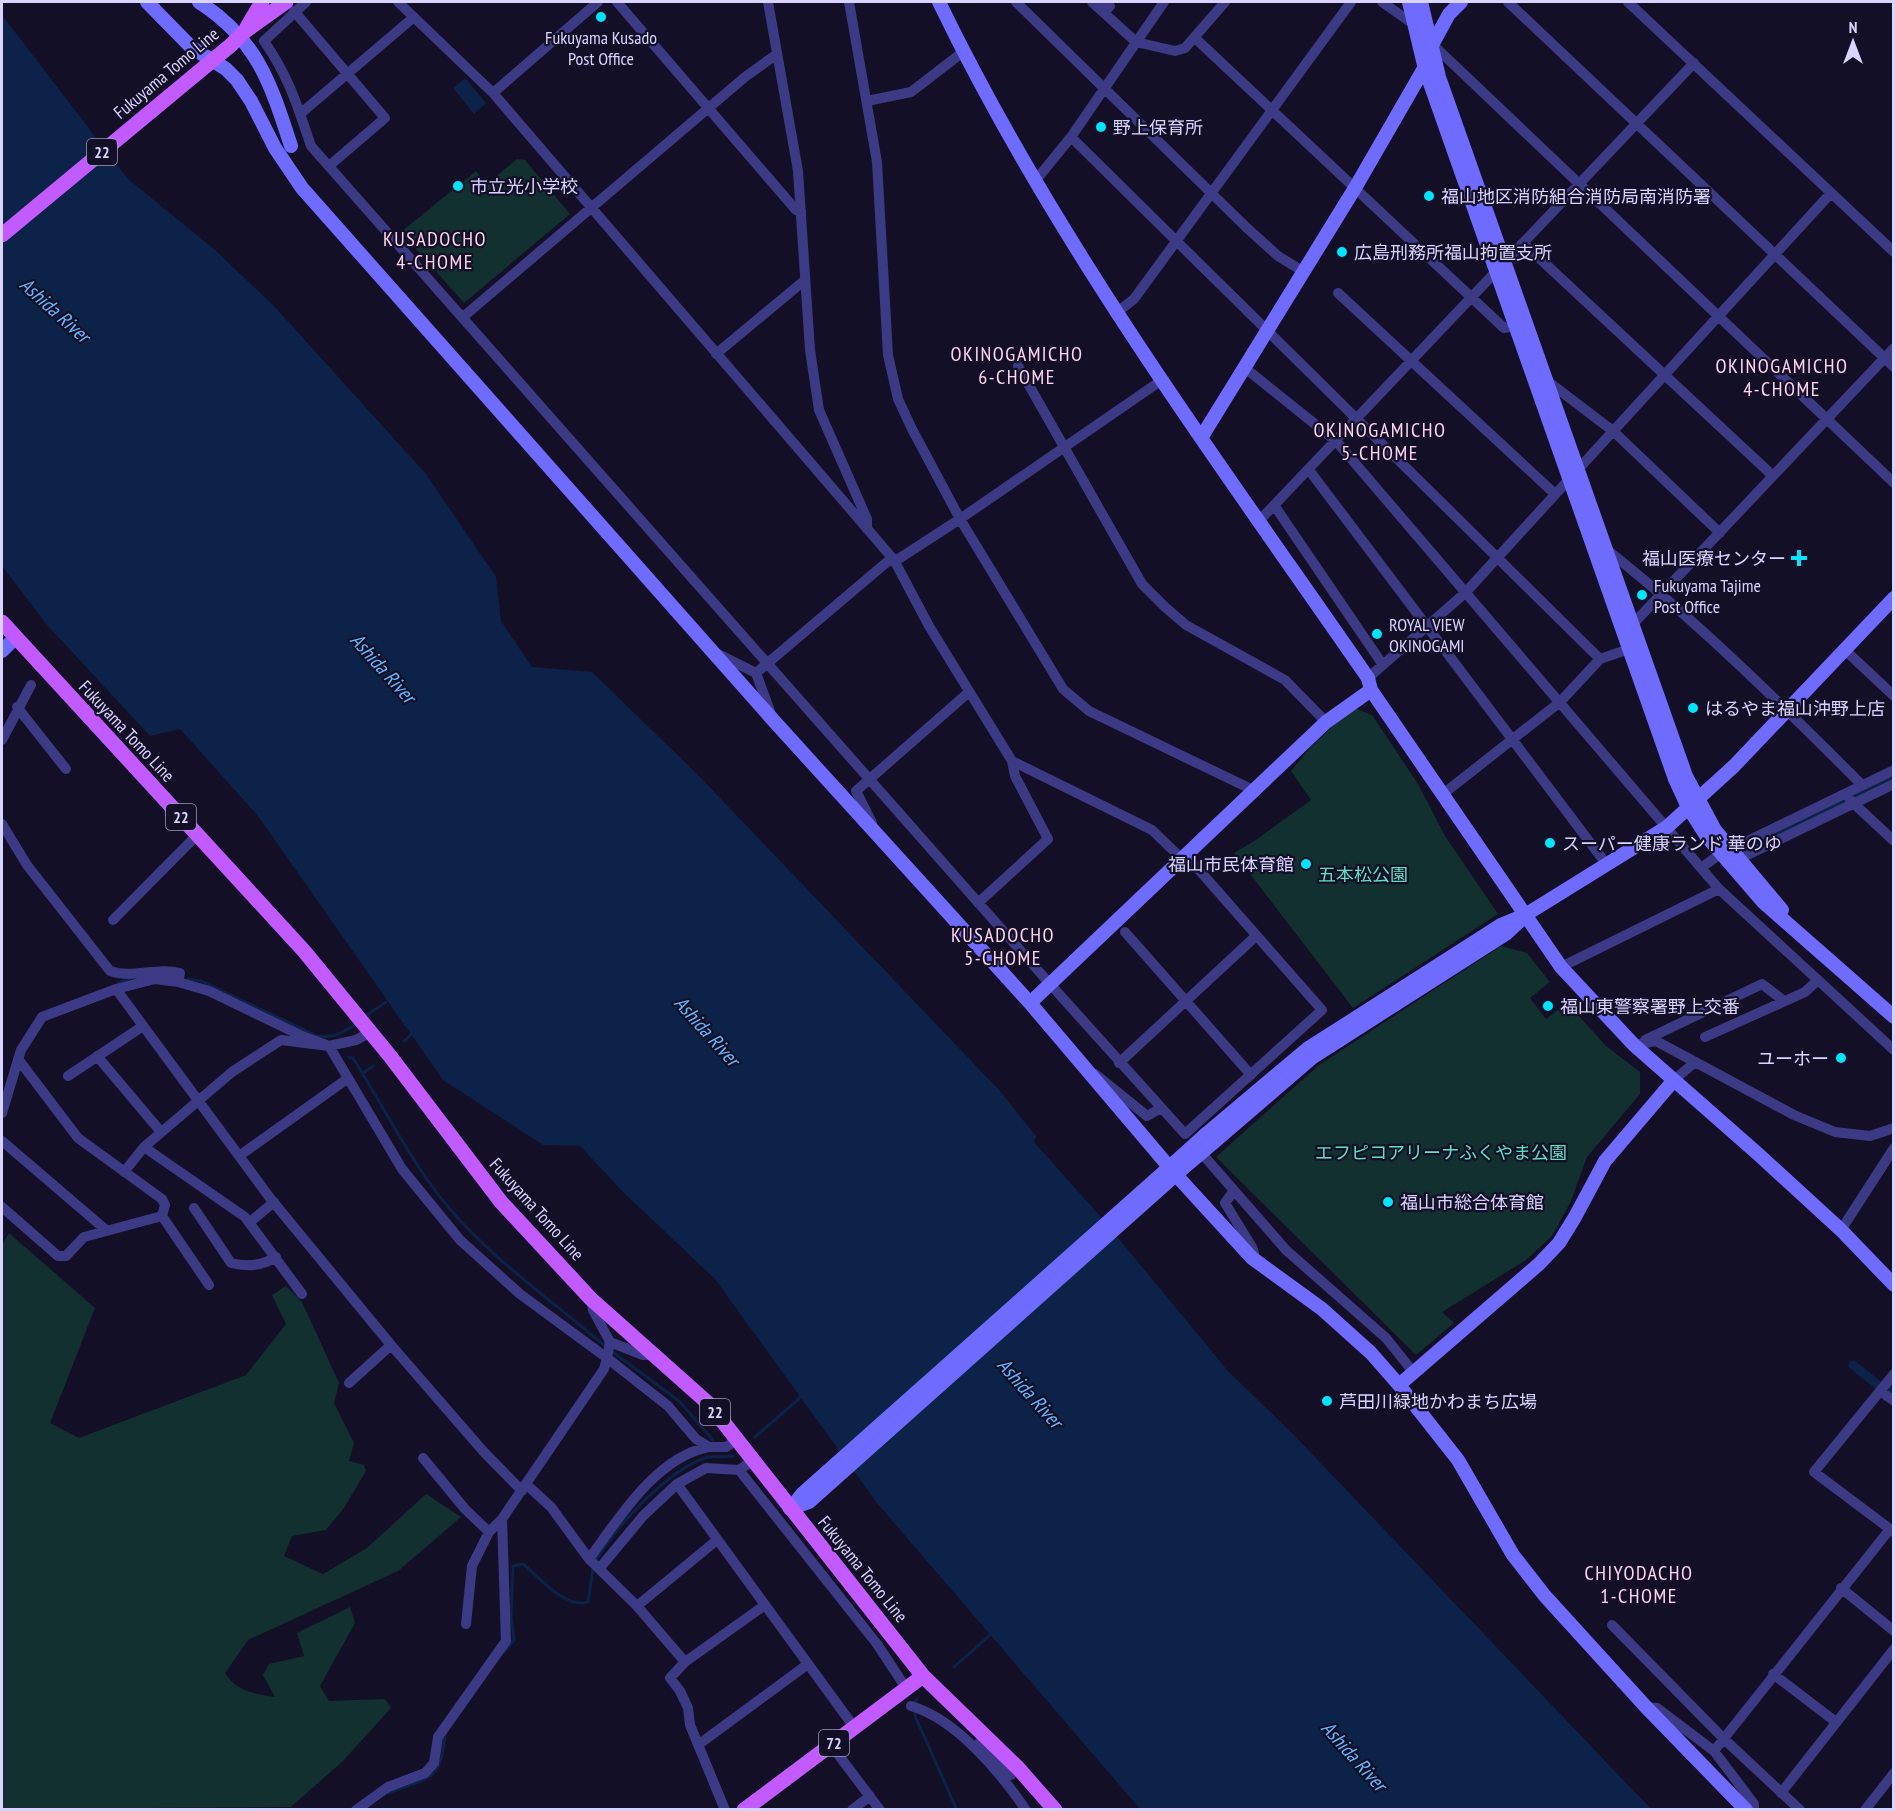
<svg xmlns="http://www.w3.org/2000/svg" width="1895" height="1811" font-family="'PT Sans Narrow','Noto Sans JP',sans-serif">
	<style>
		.green { fill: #12302f }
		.water { fill: #0c2248 }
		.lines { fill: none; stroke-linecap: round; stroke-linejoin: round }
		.stream { stroke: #0c2248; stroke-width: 3 }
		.canal { stroke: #0c2248; stroke-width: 9 }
		.street { stroke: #3d3a85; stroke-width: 10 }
		.secondary { stroke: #6f6bff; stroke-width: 14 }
		.primary { stroke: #c25bff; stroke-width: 15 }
		.secondary-bridge { stroke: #6f6bff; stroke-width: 14 }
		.primary-bridge { stroke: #c25bff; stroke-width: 15 }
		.poi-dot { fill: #00e5ff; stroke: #130f26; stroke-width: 2 }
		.labels { text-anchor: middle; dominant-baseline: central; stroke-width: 4.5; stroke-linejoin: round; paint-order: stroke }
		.shield { fill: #130f26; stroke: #9e99be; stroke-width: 1.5 }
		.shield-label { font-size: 16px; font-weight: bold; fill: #d9d4ff }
		.poi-label { font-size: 18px; fill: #d9d4ff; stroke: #130f26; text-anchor: start }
		.street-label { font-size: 18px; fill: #d9d4ff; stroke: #130f26 }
		.park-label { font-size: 18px; fill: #5fe0c0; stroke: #130f26 }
		.neighbourhood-label { font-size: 20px; letter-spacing: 1.5px; fill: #ffd6f0; stroke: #130f26 }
		.water-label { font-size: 20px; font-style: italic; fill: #62b6ff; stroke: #130f26 }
	</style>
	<rect width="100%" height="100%" fill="#130f26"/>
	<path class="green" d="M517 159 525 160 570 214 464 303 401 232 476 171 487 184Z
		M1352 707 1372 715 1418 784 1445 836 1498 914 1353 1008 1234 853 1256 840 1311 800 1291 771 1310 748Z
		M1501 946 1527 953 1550 982 1530 998 1546 1019 1567 1003 1606 1046 1640 1072V1094L1587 1157 1571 1201 1552 1236 1526 1260 1442 1312 1454 1323 1416 1355 1216 1157 1319 1065Z
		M9 1233 95 1308 50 1423 79 1438 246 1375 286 1324 272 1295 286 1286 302 1302 339 1383 334 1403 354 1443 349 1461 364 1465 366 1471 344 1508 326 1530 292 1536 284 1556 323 1574 367 1548 426 1494 461 1517 398 1571 248 1640 225 1673C236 1691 255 1694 275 1697L263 1675 269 1664 304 1656 297 1633 350 1607 355 1623 320 1686 329 1701 385 1699 391 1708 343 1761 291 1807 2 1809V1245Z"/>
	<path class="water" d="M2 15 127 178 215 250 274 306 426 474 496 577 501 621 532 667 592 672 697 774 999 1090 1036 1136 1034 1142 1100 1216 1228 1371 1292 1433 1651 1809H1140L877 1503 715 1279 624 1193 580 1146 543 1145 443 1080 258 816 180 729 150 736 48 626 2 566Z
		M465 78 486 103 474 114 453 88Z"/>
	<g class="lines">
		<path class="stream" d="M188 979 201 981 317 1036C333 1039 343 1032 356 1024
			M118 983 132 978
			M363 1018 386 1002
			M404 1041 413 1033
			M349 1057 353 1058C378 1098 400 1140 426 1178 473 1247 543 1293 605 1346
			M363 1073 373 1066
			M610 1350 679 1401 713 1440
			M755 1437 801 1397
			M595 1562C614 1528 668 1470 705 1458 714 1455 724 1458 733 1456
			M505 1651 514 1640 511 1616 513 1566 523 1564C540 1578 565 1609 588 1602L593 1568
			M954 1667 990 1635
			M917 1699 915 1702V1716L957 1810
			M388 1793C428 1778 442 1781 445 1734"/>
		<path class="canal" d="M1752 845 1894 777
			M1853 1365 1877 1384
			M1890 1389 1894 1392"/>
		<path class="street" d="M306 2 264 41C289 77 297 105 311 146L1050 984 1185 1134 1322 1010 1185 854
			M398 2 493 93 894 560 929 626 1012 761 1152 830 1181 858
			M617 2 796 210 801 211
			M768 2 798 171 810 350 819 410 867 519V529
			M849 2 877 162 888 355 898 399 912 429 960 519 1063 689 1089 711 1253 790
			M1016 2 1247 228 1278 256 1304 272
			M1092 2 1136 42 1175 51 1185 48 1225 2
			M1382 2 1416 26
			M1508 2 1894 367
			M1628 2 1894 252
			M294 11 385 118 329 166
			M1104 13 1110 6 1105 2
			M1195 38 1504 328 1515 326
			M1430 42 1894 483
			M493 93 598 2
			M867 101 911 92 963 52
			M300 114 414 17
			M1071 137 1600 659
			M1036 180 1071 137 1164 2
			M1523 243 1772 475
			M1338 293 1555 494
			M1116 313 1134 299 1351 2
			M463 317 745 77 777 54
			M716 354 805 280
			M1018 366 1142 584 1165 607 1186 625 1285 680 1326 722
			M1245 368 1336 441 1719 889 1894 1050
			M1546 380 1613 431 1720 533
			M1309 470 1607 865
			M1274 505 1383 665
			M1259 521 1694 63
			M1606 549C1697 621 1780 703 1862 785
			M1632 625 1894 348
			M1846 651 1894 696
			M716 653 756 673
			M1368 678 1465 593 1831 193
			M17 707 66 769
			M771 714 756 673 887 562 900 558 960 519 1162 380
			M2 740 31 685
			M1443 794 1560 702 1600 659 1629 649
			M1850 800 1894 841
			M872 823 856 791 969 692
			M2 824 27 865 110 971C132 979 157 967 180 973L178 982
			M1731 849 1894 770
			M1739 859 1894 784
			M1701 868 1720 854
			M978 903 1048 839 1015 776 1012 761
			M113 920 197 835
			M1125 932 1251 1075
			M1561 967 1719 889
			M116 989 270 1198 391 1345 349 1383
			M1705 1037 1805 992 1818 980
			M1645 1040 1762 984 1784 1001
			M1634 1045 1656 1041 1794 1115 1835 1132 1870 1136 1894 1128
			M97 1056 161 1132
			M1119 1063 1256 936
			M1095 1074 1147 1116 1161 1108
			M68 1076 143 1026
			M1674 1080 1694 1063
			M2 1113 21 1050 42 1017 116 989 155 979 178 982 209 991 302 1036 329 1046 402 1169 460 1240 520 1294 607 1358 610 1342 643 1355H654
			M2 1141 106 1230
			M144 1147 245 1217 302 1294
			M1197 1148 1286 1250 1386 1338 1414 1373
			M239 1156 347 1079
			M124 1172 144 1147 232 1072 281 1040 329 1046 356 1040 371 1032
			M1233 1192 1225 1203 1252 1247 1254 1253 1252 1258
			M2 1207 58 1256H66L84 1237 162 1216 165 1205 162 1199 78 1138 18 1059
			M194 1208 231 1263C247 1267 262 1266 276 1257
			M162 1216 209 1285
			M250 1222 274 1202
			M1841 1230 1894 1148
			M591 1299 593 1310 610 1342
			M391 1345 483 1451 522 1491
			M1894 1374 1814 1472 1894 1532
			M1880 1391 1894 1401
			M423 1458 465 1509 489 1532 502 1519
			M739 1470 877 1644 906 1688
			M677 1484 854 1727
			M527 1485 551 1507 589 1559 637 1606 685 1662
			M589 1559C619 1518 656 1457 709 1447
			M599 1569 643 1516 677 1484 706 1468 739 1470 754 1460
			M1841 1588 1894 1631
			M637 1606 717 1540
			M466 1624 472 1566 489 1532
			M1612 1625 1724 1739 1800 1810
			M1773 1674 1836 1722
			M911 1706C956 1719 1000 1772 1026 1810
			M1646 1707 1657 1708 1714 1751
			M979 1743 1011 1775
			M698 1745 808 1664
			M831 1745 880 1810
			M1781 1793 1894 1649
			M356 1810 388 1787 425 1773 434 1763 438 1737 506 1641 502 1519 604 1369 607 1358 668 1406 696 1439 709 1447H726L738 1439
			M725 1810 690 1725 688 1708 680 1691 670 1678 685 1662 765 1605
			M852 1810 870 1796
			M1754 1810V1804L1714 1751 1890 1529
			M1865 1810 1894 1773"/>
		<path class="secondary" d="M147 2 191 47 226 69 237 80 251 101 275 148 302 188 774 721 1030 1003 1176 1175 1252 1258 1322 1309 1371 1353 1399 1385 1458 1460 1513 1555 1545 1596 1646 1707 1746 1810
			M199 2C257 39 271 84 291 146
			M939 2C1055 242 1216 458 1368 678L1371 690 1561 967 1634 1045 1758 1154 1841 1230 1894 1285
			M1409 2 1425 69 1675 779 1688 807 1707 837 1763 902 1894 1017
			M1421 2 1439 77 1686 776 1715 830 1782 910
			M1431 47 1449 14 1461 2
			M1201 438 1355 188 1426 65
			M2 651 14 639
			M1030 1003 1326 722 1371 690
			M1206 1134 1307 1049 1501 925 1525 915 1667 827 1734 766 1894 598
			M1213 1143 1313 1057 1507 933 1522 919
			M1399 1385 1539 1264 1559 1243 1575 1217 1605 1161 1674 1080
			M790 1509 809 1502 1180 1171
			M790 1509 802 1494 1174 1163"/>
		<path class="primary" d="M247 27 262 2
			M244 32 286 2
			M2 235 231 45
			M2 622 304 951 390 1056 501 1202 591 1299 709 1404 923 1676 1018 1768 1055 1810
			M744 1810 923 1676"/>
		<path class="secondary-bridge" d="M1174 1163 1206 1134
			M1180 1171 1213 1143"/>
		<path class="primary-bridge" d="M231 45 244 32"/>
	</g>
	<g class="poi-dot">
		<circle cx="601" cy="17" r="6"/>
		<circle cx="1101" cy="127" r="6"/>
		<circle cx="458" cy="186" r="6"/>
		<circle cx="1429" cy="196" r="6"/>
		<circle cx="1342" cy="252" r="6"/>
		<path d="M1796 549h6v6h6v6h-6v6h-6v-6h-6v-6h6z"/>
		<circle cx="1642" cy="595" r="6"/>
		<circle cx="1377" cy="634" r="6"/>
		<circle cx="1693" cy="708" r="6"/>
		<circle cx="1550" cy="843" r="6"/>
		<circle cx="1306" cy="864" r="6"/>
		<circle cx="1548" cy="1006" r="6"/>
		<circle cx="1841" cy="1058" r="6"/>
		<circle cx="1388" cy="1202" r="6"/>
		<circle cx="1327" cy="1401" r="6"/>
	</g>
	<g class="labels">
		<g class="shield">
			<rect x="87" y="139" width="30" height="26" rx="4.5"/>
			<rect x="166" y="804" width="30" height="26" rx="4.5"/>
			<rect x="700" y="1399" width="30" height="26" rx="4.5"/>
			<rect x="819" y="1730" width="30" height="26" rx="4.5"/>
		</g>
		<g class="shield-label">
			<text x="102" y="152">22</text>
			<text x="181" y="817">22</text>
			<text x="715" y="1412">22</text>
			<text x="834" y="1743">72</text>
		</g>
		<g class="poi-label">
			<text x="601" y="37" text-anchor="middle">Fukuyama Kusado<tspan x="601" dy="21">Post Office</tspan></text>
			<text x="1113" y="127">野上保育所</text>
			<text x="470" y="186">市立光小学校</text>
			<text x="1441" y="196">福山地区消防組合消防局南消防署</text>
			<text x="1354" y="252">広島刑務所福山拘置支所</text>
			<text x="1786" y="558" text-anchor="end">福山医療センター</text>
			<text x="1654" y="585">Fukuyama Tajime<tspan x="1654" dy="21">Post Office</tspan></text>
			<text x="1389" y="624">ROYAL VIEW<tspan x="1389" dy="21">OKINOGAMI</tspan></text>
			<text x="1705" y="708">はるやま福山沖野上店</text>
			<text x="1562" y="843">スーパー健康ランド 華のゆ</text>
			<text x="1294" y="864" text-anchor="end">福山市民体育館</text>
			<text x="1560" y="1006">福山東警察署野上交番</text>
			<text x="1829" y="1058" text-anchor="end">ユーホー</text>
			<text x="1400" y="1202">福山市総合体育館</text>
			<text x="1339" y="1401">芦田川緑地かわまち広場</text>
		</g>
		<g class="street-label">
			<text transform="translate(166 73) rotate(-40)">Fukuyama Tomo Line</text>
			<text transform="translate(127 731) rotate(47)">Fukuyama Tomo Line</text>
			<text transform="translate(537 1209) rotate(48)">Fukuyama Tomo Line</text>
			<text transform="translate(863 1569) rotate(51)">Fukuyama Tomo Line</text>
		</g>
		<g class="park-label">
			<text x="1363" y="874">五本松公園</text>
			<text x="1441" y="1152">エフピコアリーナふくやま公園</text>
		</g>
		<g class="neighbourhood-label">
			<text x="435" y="239">KUSADOCHO<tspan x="435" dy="23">4-CHOME</tspan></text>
			<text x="1017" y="354">OKINOGAMICHO<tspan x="1017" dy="23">6-CHOME</tspan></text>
			<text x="1782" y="366">OKINOGAMICHO<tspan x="1782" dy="23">4-CHOME</tspan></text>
			<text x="1380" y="430">OKINOGAMICHO<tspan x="1380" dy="23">5-CHOME</tspan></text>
			<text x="1003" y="935">KUSADOCHO<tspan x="1003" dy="23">5-CHOME</tspan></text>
			<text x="1639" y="1573">CHIYODACHO<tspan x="1639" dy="23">1-CHOME</tspan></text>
		</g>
		<g class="water-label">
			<text transform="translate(55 310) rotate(42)">Ashida River</text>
			<text transform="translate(383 668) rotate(48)">Ashida River</text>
			<text transform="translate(707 1031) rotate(48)">Ashida River</text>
			<text transform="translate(1030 1393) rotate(48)">Ashida River</text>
			<text transform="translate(1354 1756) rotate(48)">Ashida River</text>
		</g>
	</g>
	<rect width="1895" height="1811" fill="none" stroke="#d9d4ff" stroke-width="6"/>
	<g transform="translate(1853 42)" stroke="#130f26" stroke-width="4.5" paint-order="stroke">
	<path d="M0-4.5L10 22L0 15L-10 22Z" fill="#d9d4ff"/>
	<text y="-9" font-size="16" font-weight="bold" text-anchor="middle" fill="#d9d4ff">N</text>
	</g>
</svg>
